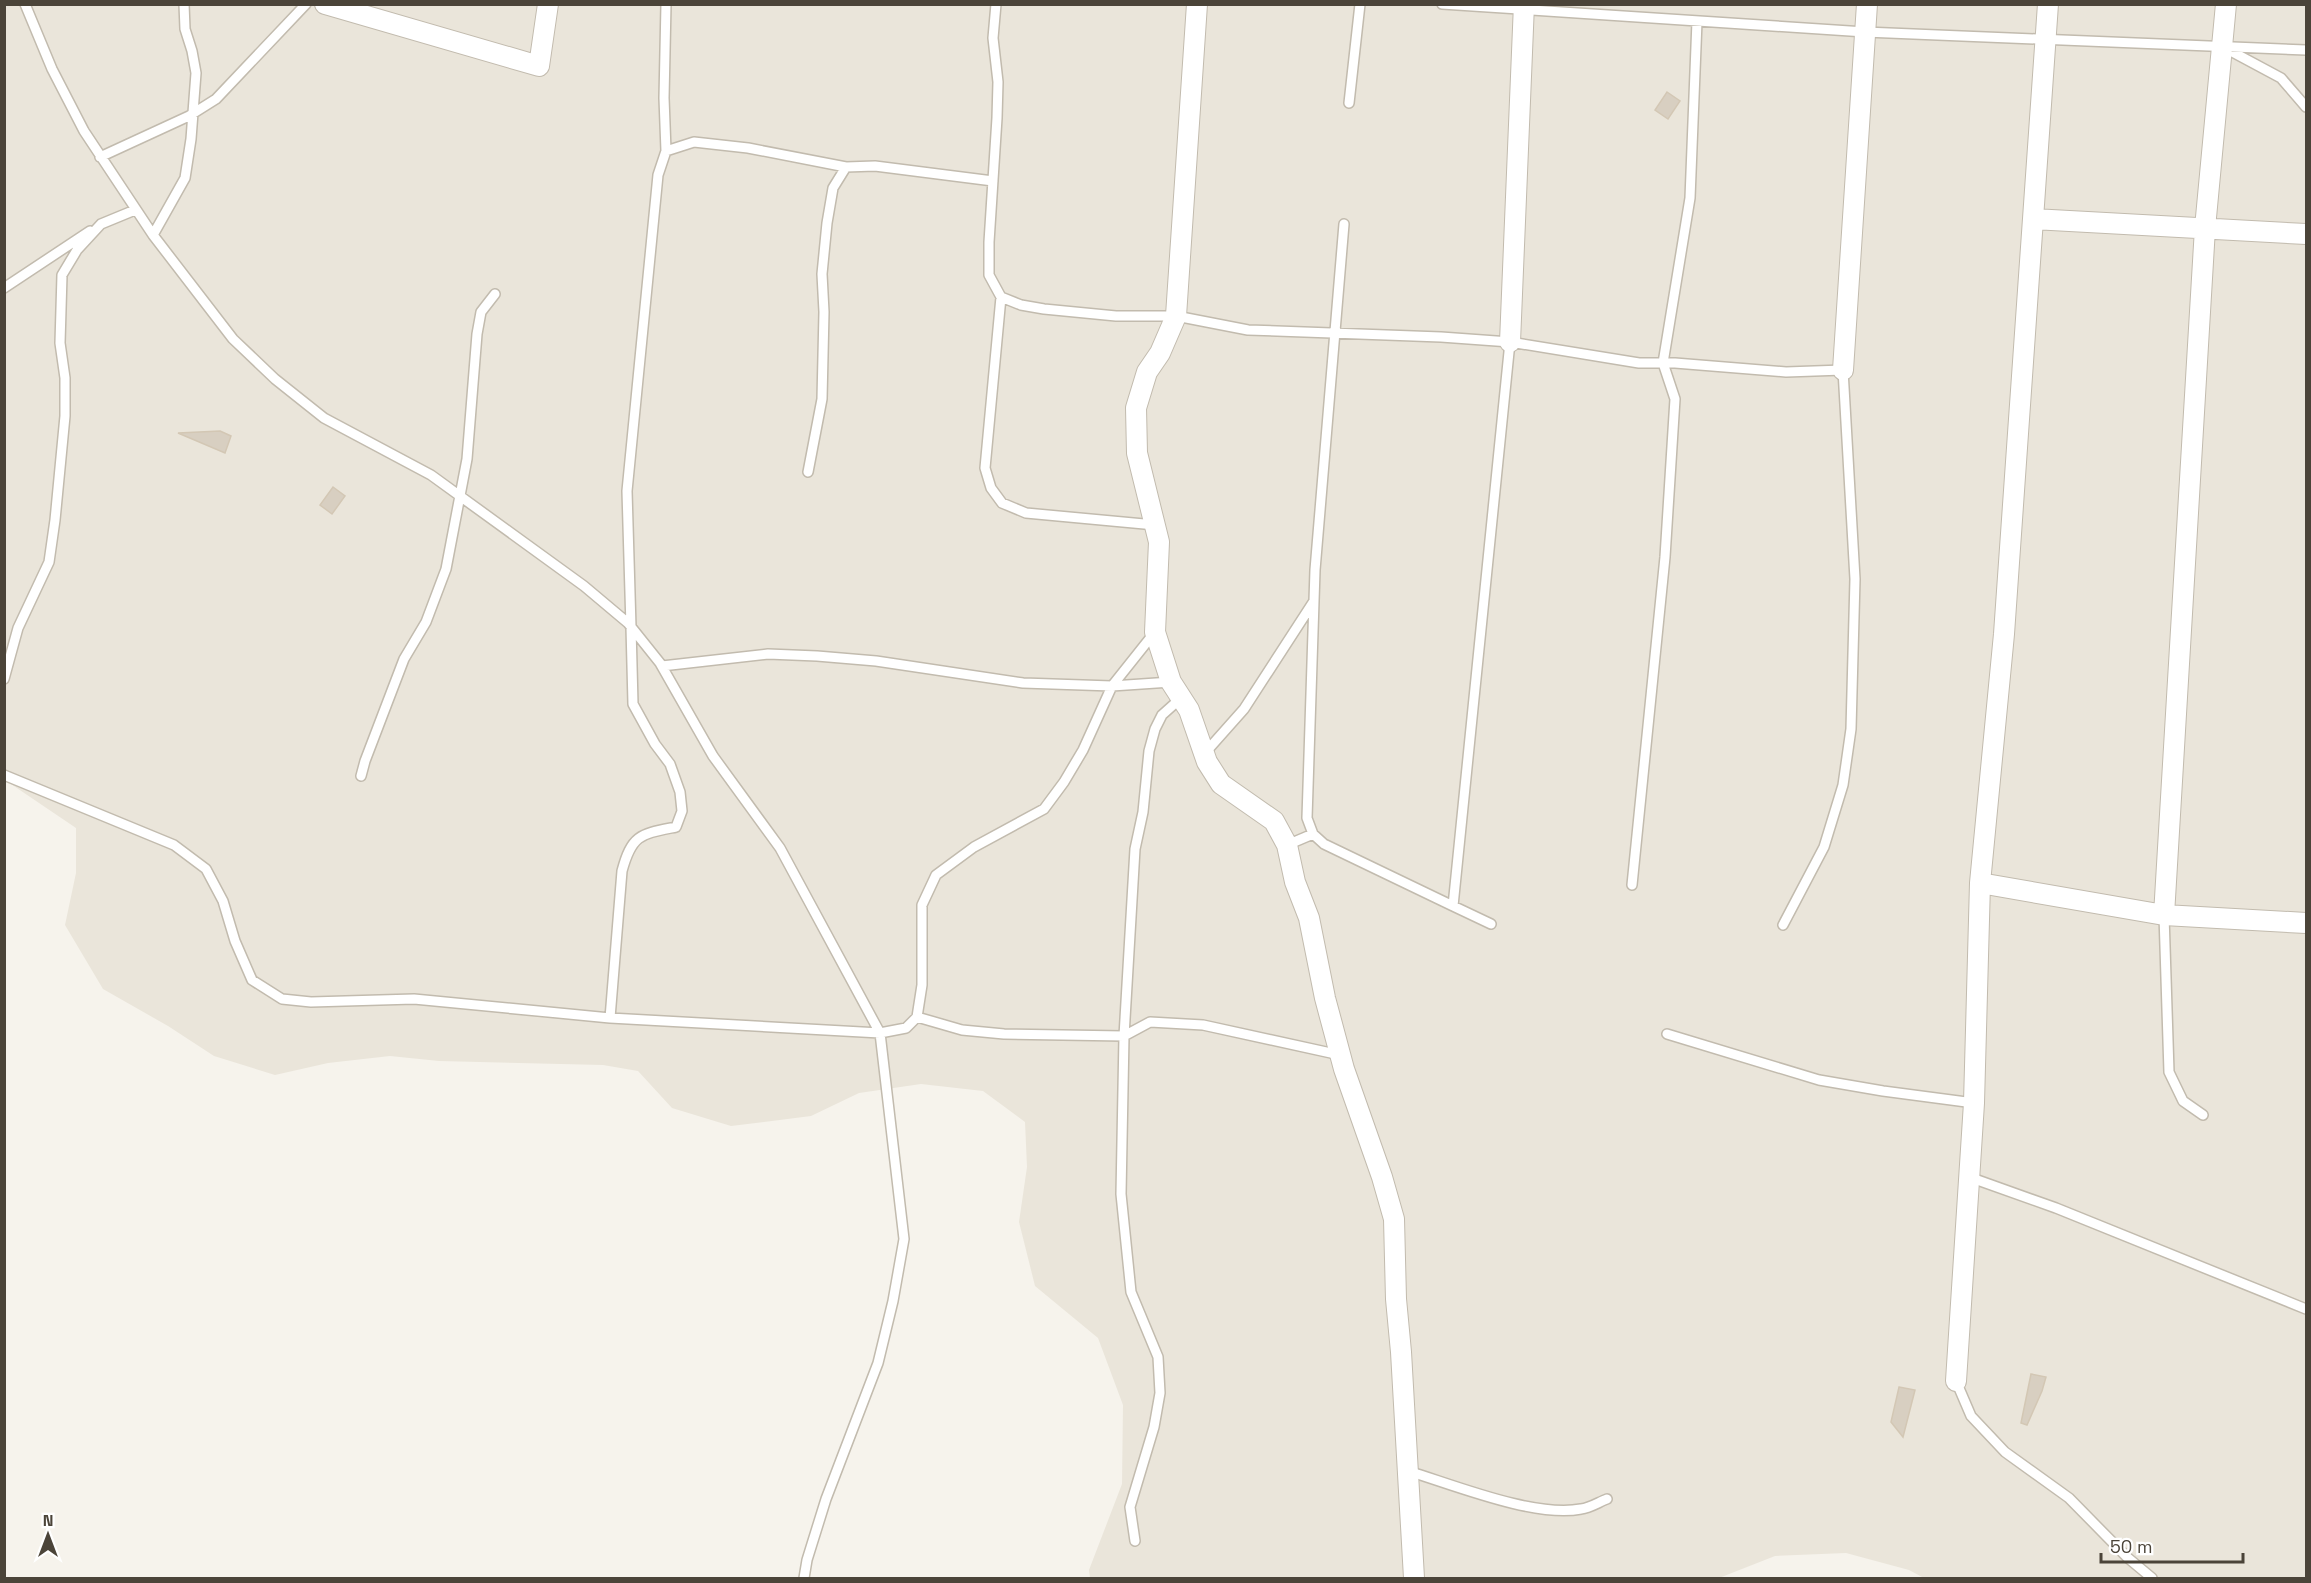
<svg xmlns="http://www.w3.org/2000/svg" width="2311" height="1583" font-family="'Space Grotesk',sans-serif">
	<style>
		.residential { fill: #eae5da }
		.building { fill: #d8cfc1; stroke: #d3c7b4; stroke-width: 1.5 }
		.lines { fill: none; stroke-linecap: round; stroke-linejoin: round }
		.service-casing { stroke: #c2bbae; stroke-width: 12 }
		.minor-casing { stroke: #c2bbae; stroke-width: 22 }
		.service { stroke: #fff; stroke-width: 9 }
		.minor { stroke: #fff; stroke-width: 20 }
	</style>
	<rect width="100%" height="100%" fill="#f6f3ec"/>
	<path class="residential" d="M4 5H2306V1578H1924L1909 1570 1846 1553 1775 1556 1719 1578H1090L1089 1570 1122 1484 1123 1405 1098 1338 1035 1286 1019 1222 1027 1167 1025 1122 983 1091 921 1084 859 1093 811 1116 731 1126 672 1108 638 1071 603 1065 439 1061 390 1056 328 1063 275 1075 214 1056 168 1026 103 989 65 925 76 873V828L5 780Z"/>
	<path class="building" d="M1667 92 1680 101 1668 119 1655 110Z
		M220 431 231 436 225 453 178 433Z
		M333 487 345 496 332 514 320 505Z
		M2031 1374 2046 1377 2042 1391 2027 1425 2021 1423Z
		M1899 1387 1915 1390 1903 1437 1891 1422Z"/>
	<g class="lines">
		<g class="service-casing">
			<path id="service" d="M25 4 52 69 84 131 153 235 233 339 275 379 324 418 431 475 584 586 628 623 660 663 713 756 780 848 880 1033 904 1239 893 1301 878 1363 826 1499 807 1560 804 1578
				M666 4 664 98 666 151
				M996 4 993 38 998 82 997 118 989 242V275L1001 297 1021 305 1044 309 1116 316H1176L1248 330 1441 337 1510 342 1639 363H1675L1786 372 1843 370 1855 579 1851 729 1843 785 1824 847 1783 925
				M1442 4 1865 32 2306 50
				M2225 48 2281 78 2306 107
				M1349 103 1360 4
				M100 157 189 116 216 99 306 4
				M1344 224 1315 570 1307 818 1313 834 1324 844 1453 906 1510 342
				M153 235 185 178 191 139 196 73 192 51 185 29 184 4
				M4 288 90 231
				M1001 297 985 468 991 488 1002 503 1026 513 1155 525
				M808 472 822 399 824 312 822 274 827 223 833 188 846 167 875 166 993 181
				M662 666 768 654 817 656 876 661 1023 683 1112 686 1171 682
				M4 679 18 628 49 562 55 520 65 416V378L60 343 62 275 77 250 101 224 135 210
				M1204 754 1244 709 1314 601
				M4 775 174 845 206 869 223 901 235 941 252 980 282 999 311 1002 414 999 610 1018 622 871C632 834 641 834 676 827L682 811 680 792 670 764 655 744 633 704 631 627 627 491 658 175 666 151 694 142 748 148 846 167
				M361 776 365 761 404 659 426 622 446 569 467 459 477 334 481 312 495 294
				M1287 845 1313 834
				M1632 885 1665 557 1675 399 1663 363 1690 198 1697 21
				M1453 906 1491 924
				M2164 915 2169 1072 2183 1101 2203 1115
				M917 1017 962 1030 1004 1034 1124 1036 1150 1022 1203 1025 1340 1055
				M610 1018 880 1033 906 1028 917 1017 922 985V905L936 875 974 847 1044 809 1064 782 1083 750 1112 686 1155 632
				M1667 1034 1819 1080 1883 1091 1974 1103
				M1969 1177 2056 1208 2306 1309
				M1956 1381 1971 1416 2005 1452 2069 1498 2128 1558 2152 1578
				M1408 1471C1454 1485 1535 1518 1581 1509 1590 1508 1599 1502 1607 1499
				M1135 1541 1130 1507 1154 1427 1160 1393 1158 1357 1131 1292 1121 1194 1124 1036 1135 849 1143 812 1149 751 1155 729 1162 715 1181 698"/>
		</g>
		<g class="minor-casing">
			<path id="minor" d="M325 4 539 66 548 4
				M1197 4 1176 316 1160 353 1147 372 1136 408 1137 453 1159 542 1155 632 1171 682 1189 710 1207 762 1221 784 1274 821 1287 845 1295 882 1309 918 1325 998 1344 1069 1382 1177 1394 1219 1396 1299 1401 1352 1414 1578
				M2033 219 2306 234
				M1510 342 1524 4
				M1843 370 1867 4
				M1980 883 2164 915 2306 923
				M2164 915 2205 228 2226 4
				M1956 1381 1974 1103 1980 883 2004 634 2048 4"/>
		</g>
		<use href="#service" class="service"/>
		<use href="#minor" class="minor"/>
	</g>
	<rect width="2311" height="1583" fill="none" stroke="#4b4439" stroke-width="12"/>
	<g transform="translate(48 1535)" stroke="#ffffff" stroke-width="4.5" paint-order="stroke">
	<path d="M0-4.5L10 22L0 15L-10 22Z" fill="#4b4439"/>
	<text y="-9" font-size="16" font-weight="bold" text-anchor="middle" fill="#4b4439">N</text>
	</g>
	<path d="M2101 1553v9h142v-9" fill="none" stroke="#4b4439" stroke-width="3"/>
	<text x="2110" y="1553" font-size="18" fill="#4b4439" stroke="#ffffff" stroke-width="4.5" paint-order="stroke">50 m</text>
</svg>
